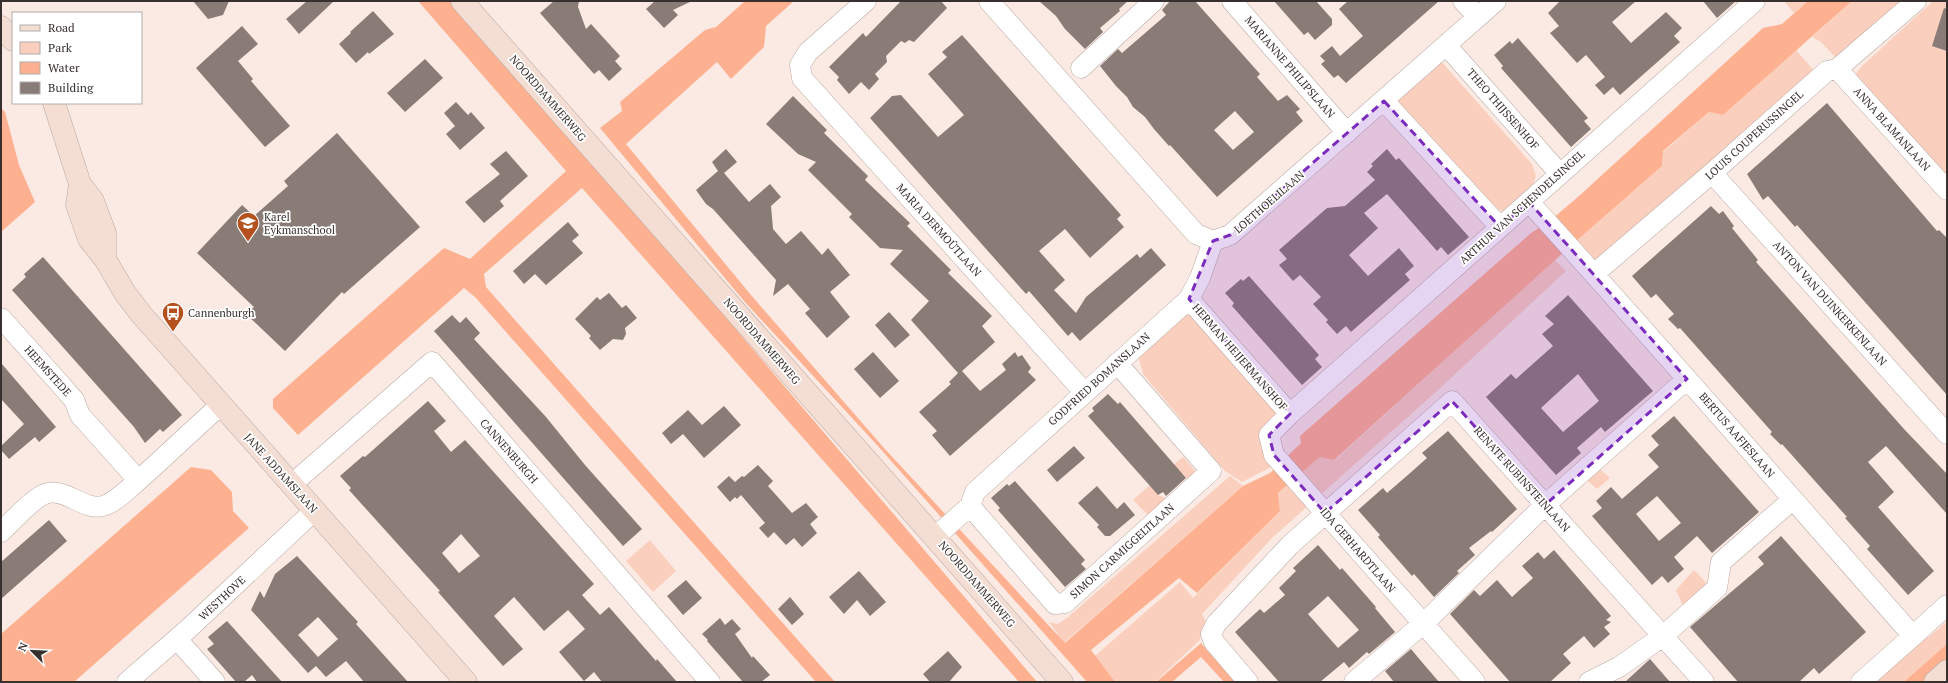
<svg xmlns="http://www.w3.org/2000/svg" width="1948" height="683" font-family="'PT Serif',serif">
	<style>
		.green { fill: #fbcfbd }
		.water { fill: #feb190 }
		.building { fill: #897b75; fill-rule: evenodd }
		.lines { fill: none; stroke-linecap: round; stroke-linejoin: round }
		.street-casing { stroke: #b9a9a3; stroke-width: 21 }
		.secondary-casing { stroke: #b9a9a3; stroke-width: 23 }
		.street { stroke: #fff; stroke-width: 20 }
		.secondary { stroke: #f4ddd3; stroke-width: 22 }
		.marked { fill: #7b2cbf; fill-opacity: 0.2; stroke: #7b2cbf; stroke-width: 3; stroke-dasharray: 8 5; stroke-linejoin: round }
		.labels { text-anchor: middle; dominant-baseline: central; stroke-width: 3.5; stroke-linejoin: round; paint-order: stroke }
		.street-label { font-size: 11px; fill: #37302e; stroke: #fff }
		.poi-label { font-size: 11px; fill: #37302e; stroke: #fff; text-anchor: start }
	</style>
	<rect width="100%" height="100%" fill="#fbeae4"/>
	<path class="green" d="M1784 1H1808L1794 13Z
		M1852 1H1903L1842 56 1835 57 1821 42 1812 37Z
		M1933 1H1947V180L1863 83 1854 76 1862 66Z
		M1796 50 1816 73 1608 261 1591 263 1574 243 1662 166 1663 152 1709 112 1723 115Z
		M1440 60 1532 164 1536 176 1532 188 1503 211 1492 208 1396 100Z
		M1555 260 1566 271 1438 390 1272 538 1202 614 1206 622 1199 641 1155 682H1106L1089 661 1180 582 1193 598 1280 511 1278 493 1320 457 1335 460Z
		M1182 314 1196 316 1280 412 1260 441 1275 465 1242 482 1225 471 1143 374 1137 351Z
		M1183 457 1198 474 1190 482 1182 473 1180 475 1172 466Z
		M1594 464 1610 478 1597 489 1581 475Z
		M1230 476 1243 486 1064 643 1049 622 1058 624 1068 617Z
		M1150 485 1158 495 1170 500 1150 517 1133 500Z
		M650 540 676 571 653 592 626 561Z
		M1694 570 1710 587 1685 611 1676 590Z
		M1947 621V649L1910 682H1868L1912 642 1929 637Z"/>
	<path class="water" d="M418 1H452L535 94 1037 682H1019L582 188 484 274 486 287 835 682H816L475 297 464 288 298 435 273 408V399L444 248 470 259 566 171Z
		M745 1H794L766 26 764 47 731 79 717 62 626 144 751 295 884 448 1065 643 1243 486 1270 473 1301 443 1300 436 1531 233 1552 219 1579 196 1763 28 1782 24 1808 1H1852L1723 115 1709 112 1663 151 1662 166 1574 243 1334 460 1320 457 1278 493 1280 511 1197 593 1179 578 1091 650 1115 682H1087L877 445 744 301 600 128 622 111 620 102 705 30 716 27Z
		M1 108 5 112 19 165 35 202 1 232Z
		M191 467 211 470 232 492 233 511 249 528 74 682H1V634Z
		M1201 643 1235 682H1224L1201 657 1172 682H1156Z
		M1947 644V662L1924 682H1904Z"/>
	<path class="building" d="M193 1H229L223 15 208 19Z
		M307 1H334L299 34 286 19Z
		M554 1H579L578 7 586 29 591 24 620 56 615 61 622 69 609 81 599 70 594 74 540 13Z
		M655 1H692L673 10 678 15 664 28 646 9Z
		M901 1H941L947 8 914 42 909 40 905 43 901 41 886 56 887 62 875 74 879 79 869 90 861 82 849 94 837 80 839 77 829 67 863 33 866 37Z
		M1039 1H1128L1119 9 1120 11 1100 28 1103 32 1085 49 1065 29 1056 16Z
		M1170 1H1195L1260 74 1257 77 1278 101 1287 95 1300 109 1296 112 1303 121 1217 197 1170 145 1169 146 1154 129 1145 117 1133 107 1127 97 1116 86 1100 66 1118 49 1122 53 1166 15 1162 10ZM1235 111 1254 132 1233 150 1214 130Z
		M1274 1H1316L1332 19V25L1315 40 1308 32 1304 35Z
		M1348 1H1439L1346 83 1338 75 1334 78 1321 64 1325 61 1320 56 1332 46 1340 56 1363 36 1339 9Z
		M1560 1H1636L1612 22 1631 43 1666 12 1682 28 1674 36 1680 42 1620 95 1613 87 1604 95 1595 85 1605 77 1586 55 1577 63 1550 33 1559 26 1548 13Z
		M1703 1H1736L1717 18Z
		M1944 8 1947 9V51L1932 46Z
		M373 11 394 34 369 54 368 52 356 63 339 44 351 33 350 32Z
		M242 26 258 44 238 61 253 79 251 81 290 126 265 147 196 68Z
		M962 35 1121 215 1117 219 1124 227 1090 258 1065 229 1039 251 1065 280 1054 290 1076 313 1086 297 1137 254 1140 258 1151 248 1166 265 1080 341 1072 332 1068 336 1029 291 1026 294 870 118 892 96 901 95 938 137 964 115 928 74 947 57 942 52Z
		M1518 38 1588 118 1584 121 1591 129 1571 147 1501 68 1503 66 1494 55 1510 41 1512 44Z
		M425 59 443 78 405 112 387 93Z
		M793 96 827 130 824 133 868 176 865 180 910 223 907 226 951 270 948 273 992 316 982 326 995 342 962 371 980 391 1006 370 1002 364 1015 352 1018 357 1022 355 1031 368 1028 372 1036 380 950 456 932 435 937 431 919 412 951 384 949 382 958 373 911 320 929 301 890 264 903 250 880 248 849 217 852 214 808 170 816 162 798 154 766 124Z
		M456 102 468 115 471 112 485 128 460 150 446 134 455 126 444 113Z
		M1827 103 1937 231 1939 230 1947 238V395L1797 225 1795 227 1768 196 1763 200 1747 174Z
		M337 133 420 227 344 294 342 292 285 351 246 314 254 307 197 253 242 205 254 216 288 186 284 181Z
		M726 149 737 162 724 173 749 202 770 184 781 197 771 206 773 229 786 244 801 231 822 255 828 248 850 275 830 292 850 317 827 338 805 313 810 309 788 284 773 296 776 280 713 209 706 204 696 190 718 171 712 162Z
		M1387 149 1396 160 1399 158 1469 237 1448 255 1441 247 1437 251 1387 194 1364 213 1378 228 1349 255 1368 276 1399 248 1414 266 1405 274 1410 280 1351 332 1346 326 1337 334 1326 322 1328 320 1313 304 1321 297 1300 275 1293 281 1279 265 1287 259 1279 250 1327 208 1345 206 1375 180 1367 172 1373 166 1371 164Z
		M506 151 528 176 500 201 504 206 484 223 465 202 500 174 490 164Z
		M1711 206 1719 214 1723 211 1734 226 1732 228 1758 260 1756 262 1904 429 1947 474V514L1886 446 1868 462 1894 492 1878 507 1934 571 1908 595 1867 549 1870 546 1845 518 1847 517 1782 444 1781 445 1770 434 1772 432 1680 328 1678 329 1668 319 1674 314 1656 294 1651 298 1632 276Z
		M568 222 579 235 572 241 583 253 546 285 535 274 524 284 513 271Z
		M43 257 182 415 163 432 160 429 145 443 134 427 12 290 26 277 24 274Z
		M1249 276 1319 355 1315 359 1322 367 1302 385 1232 306 1234 303 1225 293 1241 279 1243 281Z
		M609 293 622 308 626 305 637 318 625 328 626 334 623 340 613 339 600 350 589 338 591 336 575 319 597 297 600 300Z
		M1568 295 1653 391 1605 432 1601 427 1577 448 1581 453 1556 475 1486 397 1511 374 1516 379 1553 346 1542 334 1554 324 1545 316ZM1578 374 1599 401 1563 432 1541 408Z
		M889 312 910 335 895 348 875 325Z
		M452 315 460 323 466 317 480 333 474 339 546 417 585 465 642 529 623 546 434 331Z
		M873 352 899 381 880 398 854 369Z
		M1 363 56 427 39 442 35 437 9 459 1 450V446L24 424 1 399Z
		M1108 394 1118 404 1120 402 1186 478 1166 496 1163 492 1158 495 1088 416 1094 411 1092 408Z
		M428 401 446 421 434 431 451 452 465 440 594 584 582 595 600 615 609 607 656 661 657 659 677 682H602L594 672 584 681 559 652 585 629 568 610 544 631 514 597 494 616 523 649 503 666 438 592 440 591 349 490 351 488 340 476 363 456 365 457ZM461 534 480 556 459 573 442 553Z
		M724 406 741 425 704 458 683 434 671 444 662 433 688 410 702 425Z
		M1674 416 1759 512 1712 553 1697 536 1674 557 1684 569 1668 583 1662 576 1652 585 1592 516 1602 508 1596 501 1611 487 1622 499 1659 467 1648 455 1659 445 1651 436ZM1657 496 1681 523 1659 541 1636 514Z
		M1448 431 1517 509 1492 532 1491 531 1469 548 1475 555 1457 571 1459 573 1434 597 1414 574 1412 576 1378 537 1380 535 1358 510 1383 488 1387 493 1409 474 1427 458 1422 453Z
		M1074 446 1085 458 1057 482 1047 470Z
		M758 465 773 481 768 486 792 513 806 503 818 517 810 524 817 533 802 547 794 538 786 545 774 532 768 538 759 528 765 523 741 495 737 499 735 497 730 502 717 487 729 476 735 482 742 476 744 477Z
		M1015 481 1085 560 1081 564 1086 569 1065 587 998 510 1000 508 991 498 1007 484 1009 486Z
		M1097 486 1117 509 1124 502 1135 515 1110 536H1105L1097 527 1099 525 1078 503Z
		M49 520 67 541 1 599V562Z
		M1781 536 1866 632 1819 674 1814 668 1799 682H1738L1690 627 1764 564 1758 557Z
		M1318 545 1340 570 1342 568 1376 607 1375 608 1395 632 1369 654 1367 652 1349 668 1344 662 1320 682H1279L1235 632 1260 609 1264 613 1285 595 1279 588 1296 571 1293 568ZM1328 596 1359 630 1338 648 1308 614Z
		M1554 550 1611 616 1606 620 1611 622 1604 627 1610 634 1594 648 1584 636 1563 654 1571 663 1550 682H1510L1450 614 1474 590 1480 596 1497 580 1512 597 1533 578 1522 566 1538 552 1544 559Z
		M297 556 358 622 356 624 408 682H364L346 661 326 677 316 666 308 673 251 610 260 591 264 598 275 574ZM318 617 338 639 318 657 298 635Z
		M859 571 886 602 870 616 857 600 844 614 829 597Z
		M686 580 702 598 683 615 667 596Z
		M790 597 804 614 792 625 778 609Z
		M720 618 725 625 732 619 741 629 735 634 752 658 753 656 770 675 761 682H743L707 641 708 640 702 634Z
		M227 621 282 682H257L252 675 244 682H236L207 649 214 644 208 637Z
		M1411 649 1421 661 1439 682H1394L1385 671Z
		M948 651 962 667 949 682H930L923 674Z
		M1650 659 1670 682H1625Z"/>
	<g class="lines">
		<g class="street-casing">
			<path id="street" d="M866 1 808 52 800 65 802 78 1084 392
				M989 1 1196 234 1213 241 1230 235 1496 1
				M1232 1 1347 133
				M1463 1 1478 17
				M1446 45 1560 174
				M1081 68 1154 1
				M1837 69 1947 190
				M1384 101 1500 227
				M1712 173 1947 434
				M1529 202C1659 345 1785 491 1913 636L1947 605
				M1594 274 1712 173 1827 71 1837 69 1916 1
				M1189 299 1290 414
				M1 318 61 385 74 400 80 415 138 480
				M291 485 432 362 710 682
				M970 506 1055 604 1065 603 1211 471 1117 363
				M970 506 975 492 1189 299 1200 278 1213 241
				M1 532C12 522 34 496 48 493 68 489 86 513 106 505 116 501 125 492 133 485 163 459 191 431 221 405
				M935 537 970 506
				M177 639 215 682
				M127 682 187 630 314 511
				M1248 682 1214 642 1211 634 1216 624 1290 545 1452 401 1704 682
				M1354 682 1423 624 1545 505 1687 379
				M1475 682 1274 455 1269 435 1290 414 1755 1
				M1589 682 1619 667 1663 636 1717 588 1721 562 1792 500
				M1861 682 1913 636"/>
		</g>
		<g class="secondary-casing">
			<path id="secondary" d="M462 1 1062 682
				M1 27 13 40
				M54 103 80 184 93 201 105 233V259
				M80 184 77 205 89 239 105 259 125 293 141 314 466 682
				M1935 682 1947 671"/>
		</g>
		<use href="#street" class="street"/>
		<use href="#secondary" class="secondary"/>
	</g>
	<path class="marked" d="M1384 101 1500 227 1529 202 1687 379 1545 505 1452 401 1325 513 1274 455 1269 435 1290 414 1189 299 1213 241 1230 235Z"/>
	<defs>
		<g id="school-pin" transform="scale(1.15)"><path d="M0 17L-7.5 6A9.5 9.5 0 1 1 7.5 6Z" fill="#b5511e" stroke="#fff"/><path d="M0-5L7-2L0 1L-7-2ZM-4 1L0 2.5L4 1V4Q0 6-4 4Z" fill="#fff"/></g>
		<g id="bus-pin" transform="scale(1.15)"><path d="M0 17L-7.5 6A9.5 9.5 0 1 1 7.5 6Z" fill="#b5511e" stroke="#fff"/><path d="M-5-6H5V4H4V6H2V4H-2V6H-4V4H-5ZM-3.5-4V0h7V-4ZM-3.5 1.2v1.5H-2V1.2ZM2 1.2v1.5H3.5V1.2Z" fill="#fff"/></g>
	</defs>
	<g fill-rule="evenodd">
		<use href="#school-pin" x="248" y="223"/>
		<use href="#bus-pin" x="173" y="313"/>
	</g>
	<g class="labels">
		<g class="street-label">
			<text transform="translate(1290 67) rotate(49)">MARIANNE PHILIPSLAAN</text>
			<text transform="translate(548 98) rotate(49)">NOORDDAMMERWEG</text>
			<text transform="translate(1503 109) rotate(49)">THEO THIJSSENHOF</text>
			<text transform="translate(1892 129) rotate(48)">ANNA BLAMANLAAN</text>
			<text transform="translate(1754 135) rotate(-42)">LOUIS COUPERUSSINGEL</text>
			<text transform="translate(1269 202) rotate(-41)">LOETHOELILAAN</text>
			<text transform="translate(1522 207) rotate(-42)">ARTHUR VAN SCHENDELSINGEL</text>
			<text transform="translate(939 230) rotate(48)">MARIA DERMOÛTLAAN</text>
			<text transform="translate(1830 303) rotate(48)">ANTON VAN DUINKERKENLAAN</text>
			<text transform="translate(762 341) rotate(49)">NOORDDAMMERWEG</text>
			<text transform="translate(1240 357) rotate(49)">HERMAN HEIJERMANSHOF</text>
			<text transform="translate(48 371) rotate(48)">HEEMSTEDE</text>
			<text transform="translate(1099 379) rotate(-42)">GODFRIED BOMANSLAAN</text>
			<text transform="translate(1737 435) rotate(49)">BERTUS AAFJESLAAN</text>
			<text transform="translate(509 451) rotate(49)">CANNENBURGH</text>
			<text transform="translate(281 473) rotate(48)">JANE ADDAMSLAAN</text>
			<text transform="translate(1522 479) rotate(48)">RENATE RUBINSTEINLAAN</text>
			<text transform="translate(1358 550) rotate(49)">IDA GERHARDTLAAN</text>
			<text transform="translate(1122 551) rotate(-42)">SIMON CARMIGGELTLAAN</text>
			<text transform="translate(977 584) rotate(49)">NOORDDAMMERWEG</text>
			<text transform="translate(222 598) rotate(-43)">WESTHOVE</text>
		</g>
		<g class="poi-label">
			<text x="264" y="217">Karel<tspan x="264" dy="13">Eykmanschool</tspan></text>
			<text x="188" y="313">Cannenburgh</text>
		</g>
	</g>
	<rect width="1948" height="683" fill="none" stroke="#37302e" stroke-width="4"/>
	<rect x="12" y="12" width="130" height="92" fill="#ffffff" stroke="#afacab"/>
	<rect x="20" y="25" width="20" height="6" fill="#f4ddd3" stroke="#afacab"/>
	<text x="48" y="32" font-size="12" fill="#37302e">Road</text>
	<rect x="20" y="42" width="20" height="12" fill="#fbcfbd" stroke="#afacab"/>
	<text x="48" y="52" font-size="12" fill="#37302e">Park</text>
	<rect x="20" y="62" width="20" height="12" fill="#feb190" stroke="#afacab"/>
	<text x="48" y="72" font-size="12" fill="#37302e">Water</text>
	<rect x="20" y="82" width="20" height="12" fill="#897b75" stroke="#afacab"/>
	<text x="48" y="92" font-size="12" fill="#37302e">Building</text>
	<g transform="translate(32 651) rotate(294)" stroke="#ffffff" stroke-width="3" paint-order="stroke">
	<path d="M0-3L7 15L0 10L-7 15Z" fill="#37302e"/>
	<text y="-6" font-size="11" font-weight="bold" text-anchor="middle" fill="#37302e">N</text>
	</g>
</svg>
